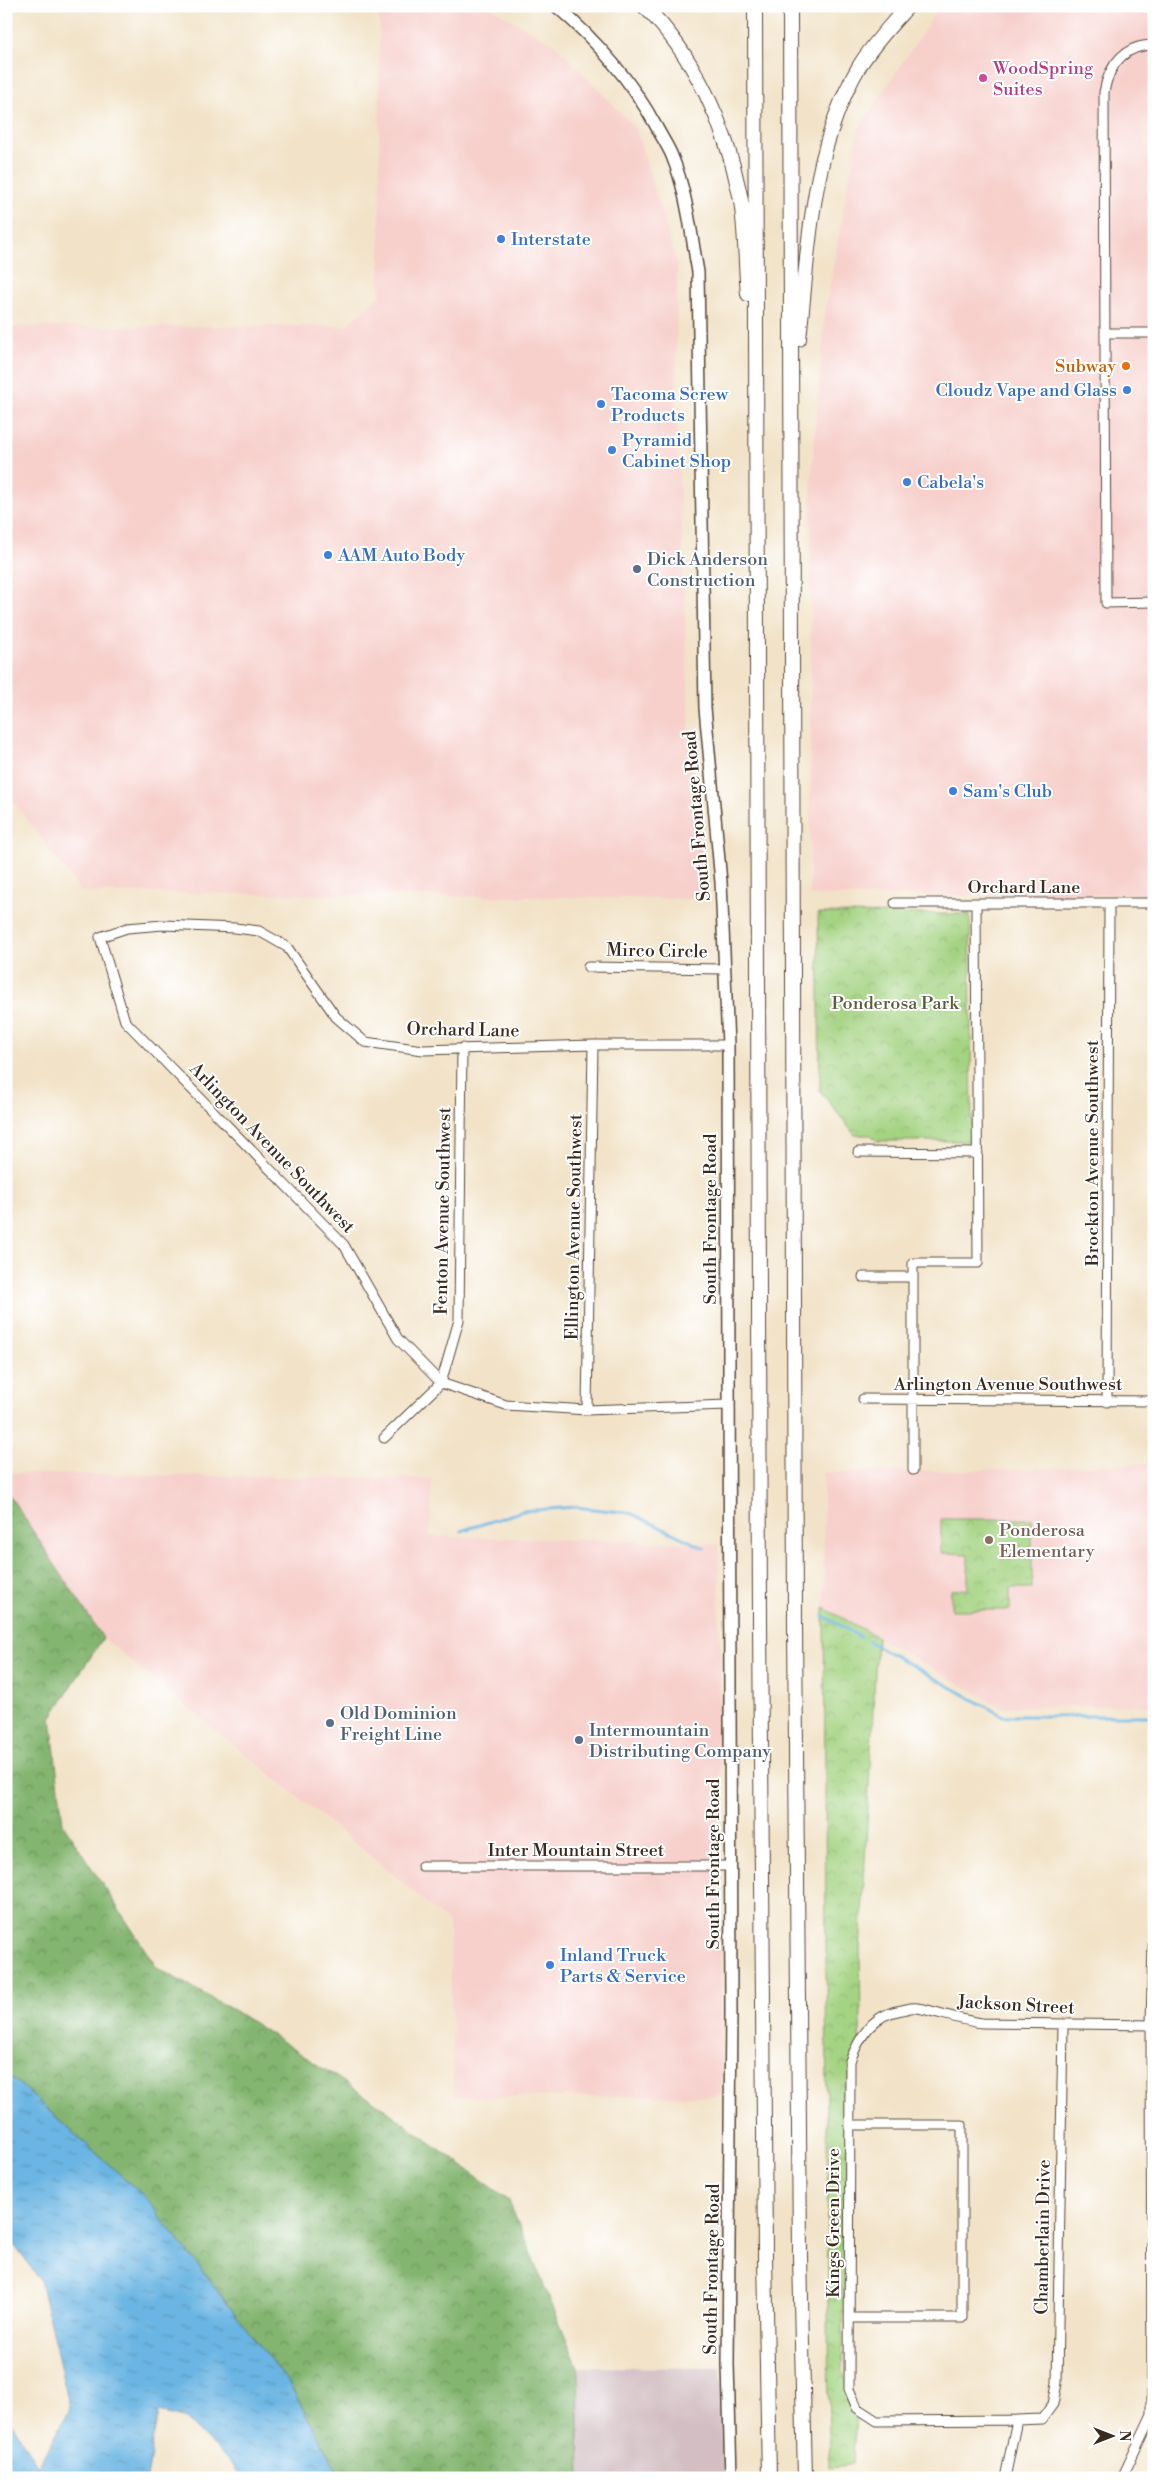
<svg xmlns="http://www.w3.org/2000/svg" width="1160" height="2484" font-family="'Libre Bodoni',serif">
	<style>
		.built { fill: #f7d0cc }
		.industrial { fill: #d2bec3 }
		.forest { fill: url(#forest-crowns); stroke: #5f7047 }
		.park { fill: url(#park-crowns); stroke: #707e50 }
		.water { fill: url(#water-ripples); stroke: #537080 }
		.lines { fill: none; stroke-linecap: round; stroke-linejoin: round }
		.stream { stroke: #6bb5e3; stroke-width: 3 }
		.minor-casing { stroke: #564638; stroke-width: 11 }
		.major-casing { stroke: #564638; stroke-width: 14 }
		.highway-casing { stroke: #564638; stroke-width: 16 }
		.minor { stroke: #fff; stroke-width: 9 }
		.major { stroke: #fff; stroke-width: 11 }
		.highway { stroke: #fff; stroke-width: 14 }
		.hotel-dot { fill: #d1479c; stroke: #fff; stroke-width: 2 }
		.shop-dot { fill: #3f7fe0; stroke: #fff; stroke-width: 2 }
		.food-dot { fill: #e8710a; stroke: #fff; stroke-width: 2 }
		.service-dot { fill: #5c6f8a; stroke: #fff; stroke-width: 2 }
		.education-dot { fill: #8d6e63; stroke: #fff; stroke-width: 2 }
		.labels { text-anchor: middle; dominant-baseline: central; stroke-width: 4; stroke-linejoin: round; paint-order: stroke }
		.hotel-label { font-size: 18px; fill: #b23c85; stroke: #fff; text-anchor: start }
		.shop-label { font-size: 18px; fill: #366cbe; stroke: #fff; text-anchor: start }
		.food-label { font-size: 18px; fill: #c56008; stroke: #fff; text-anchor: end }
		.service-label { font-size: 18px; fill: #4e5e75; stroke: #fff; text-anchor: start }
		.street-label { font-size: 18px; fill: #3b2a1e; stroke: #fff }
		.park-label { font-size: 18px; fill: #5a5d3c; stroke: #fff }
		.education-label { font-size: 18px; fill: #785e54; stroke: #fff; text-anchor: start }
	</style>
	<defs>
		<pattern id="forest-crowns" width="20" height="18" patternUnits="userSpaceOnUse" patternTransform="scale(1.25)"><rect width="20" height="18" fill="#83b570"/><path d="M2 6a3 3 0 1 1 6 0M12 15a3 3 0 1 1 6 0" fill="none" stroke="#6c935b"/></pattern>
		<pattern id="park-crowns" width="20" height="18" patternUnits="userSpaceOnUse" patternTransform="scale(1.25)"><rect width="20" height="18" fill="#a4d382"/><path d="M2 6a3 3 0 1 1 6 0M12 15a3 3 0 1 1 6 0" fill="none" stroke="#8eb570"/></pattern>
		<pattern id="water-ripples" width="26" height="14" patternUnits="userSpaceOnUse" patternTransform="scale(1.25)"><rect width="26" height="14" fill="#6bb5e3"/><path d="M2 4q2-2 4 0t4 0M15 11q2-2 4 0t4 0" fill="none" stroke="#5993b7"/></pattern>
	</defs>
	<rect width="100%" height="100%" fill="#fff"/>
	<filter id="ink" filterUnits="userSpaceOnUse"><feTurbulence type="fractalNoise" baseFrequency=".02" numOctaves="2"/><feDisplacementMap in="SourceGraphic" scale="10" xChannelSelector="R" yChannelSelector="G"/><feConvolveMatrix kernelMatrix="1 2 1 2 8 2 1 2 1" color-interpolation-filters="sRGB"/></filter>
	<filter id="wash" filterUnits="userSpaceOnUse"><feTurbulence type="fractalNoise" baseFrequency=".0096" numOctaves="4" result="noise"/><feDisplacementMap in="SourceGraphic" scale="20" xChannelSelector="R" yChannelSelector="G"/><feGaussianBlur stdDeviation="1.12" result="paint"/><feColorMatrix in="noise" values="0 0 0 0 0 0 0 0 0 0 0 0 0 0 0 0 0 1.4 0 .05"/><feComposite in="paint" operator="in"/></filter>
	<g filter="url(#wash)">
		<rect width="100%" height="100%" fill="#f2e3c8"/>
		<path class="built" d="M379 6H488L557 46 636 129 677 264 676 401 692 779 709 899 81 892 6 791V327L346 326 380 296Z
			M940 6H1154V894L810 896 811 484 825 311 858 130Z
			M1154 1463V1705L1002 1707 824 1608 823 1473 1030 1469Z
			M6 1473 432 1479 430 1536 719 1544 721 2096 454 2097 449 1923 395 1876 103 1638 6 1490Z"/>
		<path class="industrial" d="M578 2367 721 2368 723 2478H580Z"/>
		<path class="forest" d="M6 1490 103 1638 51 1718 63 1824 157 1968 235 2011 376 2103 508 2199 578 2367 580 2478H341L290 2385 145 2197 6 2072Z"/>
		<path class="park" d="M818 913 970 914 972 1141H877L871 1135H855L820 1091Z
			M1032 1519V1588H1010V1610H951V1590L968 1589V1554L941 1553V1519Z
			M824 1608 877 1637 860 1953 861 2021 859 2039 850 2061 842 2369 857 2408 852 2465 829 2467Z"/>
		<path class="water" d="M6 2072 145 2197 290 2385 341 2478H241L234 2466 185 2418 158 2412 147 2478H6V2413L38 2467 70 2409 40 2280 6 2234Z"/>
		<g class="lines">
			<path class="stream" d="M461 1531 523 1511 575 1507 630 1513 704 1548
				M824 1616 860 1637
				M868 1641 1003 1716H1154"/>
		</g>
	</g>
	<g filter="url(#ink)">
		<g class="lines">
			<g class="minor-casing">
				<path id="minor" d="M1154 45C1124 45 1109 65 1104 92L1106 603 1154 602
					M1105 333H1154
					M895 903H1154
					M588 967 725 969
					M728 1045H593L423 1050 365 1042 336 1017 287 947 259 931 235 928 163 925 127 928 100 937 125 1021 344 1245 398 1339 441 1383 506 1405 587 1410 728 1405
					M858 1152 978 1153
					M863 1277H913V1263H978L976 904
					M863 1399 1154 1401
					M1107 1402 1109 904
					M587 1410 593 1045
					M384 1438 441 1383 459 1320 462 1048
					M913 1470V1277
					M422 1866H730
					M849 2318H962V2125H850
					M1017 2420 877 2421 857 2408 849 2389 850 2061C860 2036 873 2014 902 2010 907 2009 912 2007 917 2008 939 2012 959 2020 982 2023L1154 2025
					M1005 2478 1017 2420 1042 2419 1053 2404 1057 2383 1063 2025
					M1122 2478 1152 2414 1151 2024 1154 1903"/>
			</g>
			<g class="major-casing">
				<path id="major" d="M556 6C597 41 630 78 656 126 661 136 668 146 672 156 687 192 691 234 698 272L705 708 721 882 728 1045 731 2010 728 2364 731 2478"/>
			</g>
			<g class="highway-casing">
				<path id="highway" d="M644 6C695 55 726 127 740 195 746 227 745 262 748 294
					M755 6 760 1624 765 2255 769 2478
					M790 6 795 1624 800 2255 805 2478
					M799 339C809 247 811 147 860 65 874 43 891 25 908 6"/>
			</g>
			<use href="#minor" class="minor"/>
			<use href="#major" class="major"/>
			<use href="#highway" class="highway"/>
		</g>
	</g>
	<circle class="hotel-dot" cx="983" cy="78" r="5"/>
	<g class="shop-dot">
		<circle cx="501" cy="239" r="5"/>
		<circle cx="1127" cy="390" r="5"/>
		<circle cx="601" cy="404" r="5"/>
		<circle cx="612" cy="450" r="5"/>
		<circle cx="907" cy="482" r="5"/>
		<circle cx="328" cy="555" r="5"/>
		<circle cx="953" cy="791" r="5"/>
		<circle cx="550" cy="1965" r="5"/>
	</g>
	<circle class="food-dot" cx="1126" cy="366" r="5"/>
	<g class="service-dot">
		<circle cx="637" cy="569" r="5"/>
		<circle cx="330" cy="1723" r="5"/>
		<circle cx="579" cy="1740" r="5"/>
	</g>
	<circle class="education-dot" cx="989" cy="1540" r="5"/>
	<g class="labels">
		<g class="hotel-label">
			<text x="993" y="68">WoodSpring<tspan x="993" dy="21">Suites</tspan></text>
		</g>
		<g class="shop-label">
			<text x="511" y="239">Interstate</text>
			<text x="1117" y="390" text-anchor="end">Cloudz Vape and Glass</text>
			<text x="611" y="394">Tacoma Screw<tspan x="611" dy="21">Products</tspan></text>
			<text x="622" y="440">Pyramid<tspan x="622" dy="21">Cabinet Shop</tspan></text>
			<text x="917" y="482">Cabela's</text>
			<text x="338" y="555">AAM Auto Body</text>
			<text x="963" y="791">Sam's Club</text>
			<text x="560" y="1955">Inland Truck<tspan x="560" dy="21">Parts &amp; Service</tspan></text>
		</g>
		<g class="food-label">
			<text x="1116" y="366">Subway</text>
		</g>
		<g class="service-label">
			<text x="647" y="559">Dick Anderson<tspan x="647" dy="21">Construction</tspan></text>
			<text x="340" y="1713">Old Dominion<tspan x="340" dy="21">Freight Line</tspan></text>
			<text x="589" y="1730">Intermountain<tspan x="589" dy="21">Distributing Company</tspan></text>
		</g>
		<g class="street-label">
			<text transform="translate(697 816) rotate(-95)">South Frontage Road</text>
			<text x="1024" y="887">Orchard Lane</text>
			<text transform="translate(657 951) rotate(1)">Mirco Circle</text>
			<text transform="translate(463 1030) rotate(1)">Orchard Lane</text>
			<text transform="translate(272 1148) rotate(46)">Arlington Avenue Southwest</text>
			<text transform="translate(1092 1153) rotate(-90)">Brockton Avenue Southwest</text>
			<text transform="translate(443 1211) rotate(-89)">Fenton Avenue Southwest</text>
			<text transform="translate(710 1219) rotate(-90)">South Frontage Road</text>
			<text transform="translate(574 1227) rotate(-89)">Ellington Avenue Southwest</text>
			<text x="1008" y="1384">Arlington Avenue Southwest</text>
			<text x="576" y="1850">Inter Mountain Street</text>
			<text transform="translate(713 1864) rotate(-90)">South Frontage Road</text>
			<text transform="translate(1016 2005) rotate(3)">Jackson Street</text>
			<text transform="translate(833 2223) rotate(-90)">Kings Green Drive</text>
			<text transform="translate(1043 2237) rotate(-89)">Chamberlain Drive</text>
			<text transform="translate(712 2269) rotate(-89)">South Frontage Road</text>
		</g>
		<g class="park-label">
			<text x="895" y="1003">Ponderosa Park</text>
		</g>
		<g class="education-label">
			<text x="999" y="1530">Ponderosa<tspan x="999" dy="21">Elementary</tspan></text>
		</g>
	</g>
	<rect width="1160" height="2484" fill="none" stroke="#fff" stroke-width="25"/>
	<g transform="translate(1112 2436) rotate(90)" stroke="#ffffff" stroke-width="4" paint-order="stroke">
	<path d="M0-4L9 19L0 12L-9 19Z" fill="#3b2a1e"/>
	<text y="-8" font-size="14" font-weight="bold" text-anchor="middle" fill="#3b2a1e">N</text>
	</g>
</svg>
